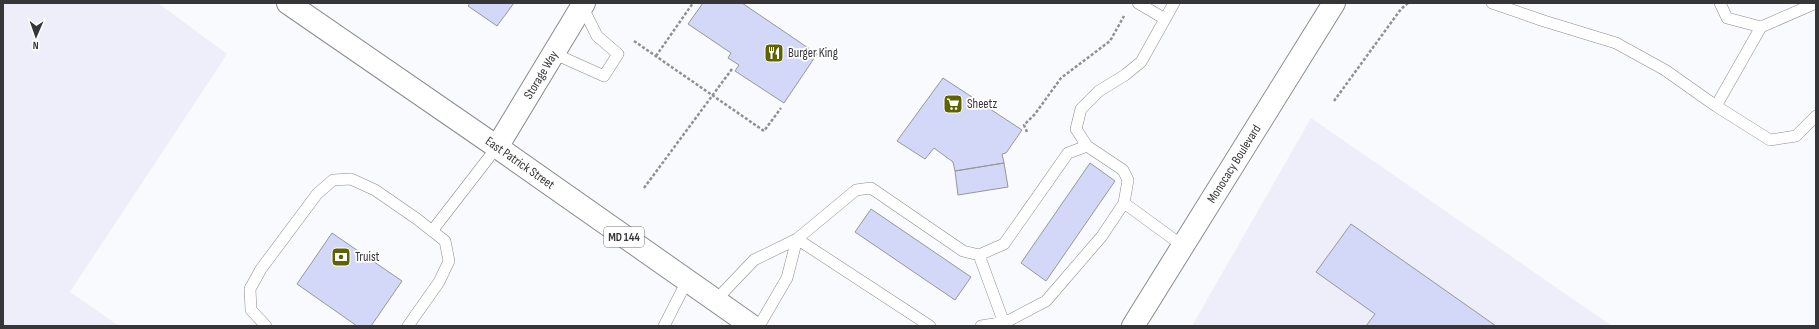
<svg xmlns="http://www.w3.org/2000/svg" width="1819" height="329" font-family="'Sofia Sans Condensed',sans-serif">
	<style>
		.built { fill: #edeefa }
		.building { fill: #d4d8f8; stroke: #96979b }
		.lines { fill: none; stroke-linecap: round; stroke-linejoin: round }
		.service-casing { stroke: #8b8c8f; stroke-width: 12 }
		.minor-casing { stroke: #8b8c8f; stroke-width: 24 }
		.secondary-casing { stroke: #8b8c8f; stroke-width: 24 }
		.primary-casing { stroke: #8b8c8f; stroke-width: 24 }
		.path { stroke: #8f9093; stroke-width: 2.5; stroke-dasharray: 3 2; stroke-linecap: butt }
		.service { stroke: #fff; stroke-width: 11 }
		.minor { stroke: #fff; stroke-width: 22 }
		.secondary { stroke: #fff; stroke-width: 22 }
		.primary { stroke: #fff; stroke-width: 22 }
		.labels { text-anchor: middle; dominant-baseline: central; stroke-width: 3.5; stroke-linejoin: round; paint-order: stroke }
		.shield { fill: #fff; stroke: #727274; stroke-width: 1 }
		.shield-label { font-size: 12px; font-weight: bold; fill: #363638 }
		.poi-label { font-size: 13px; fill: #363638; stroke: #fff; text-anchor: start }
		.street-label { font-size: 13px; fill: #363638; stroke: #fff }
	</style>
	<rect width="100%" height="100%" fill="#f9fafe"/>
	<path class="built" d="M3 3H158L227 54 70 292 119 326H3Z
		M1311 118 1612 326H1192Z"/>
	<path class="building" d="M470 3H514L497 26 468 6Z
		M703 3H742L817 54 784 103 735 71 739 65 728 58 731 53 688 24Z
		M943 78 1022 130 1006 153 1002 154 1004 163 955 171 953 162 934 148 925 159 897 141Z
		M1004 163 1008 187 958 195 955 171Z
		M1090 163 1115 181 1046 281 1021 263Z
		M871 209 971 277 955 300 855 232Z
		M1351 224 1496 326H1366L1375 314 1316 272Z
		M332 233 402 281 371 326H357L297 284Z"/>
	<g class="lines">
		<g class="service-casing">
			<path id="service" d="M1138 3 1165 19
				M1174 3 1141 62 1125 75 1099 91 1081 109 1076 129 1087 146 1123 170 1128 180 1124 203 1183 246
				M1492 3 1544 21 1616 43 1665 70 1716 106 1761 27 1816 3
				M1720 3 1727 18 1761 27
				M555 54 604 76 618 54 597 36 582 6
				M1716 106 1770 140 1796 136 1816 116
				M432 231 497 147
				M797 239 930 326
				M979 255 1004 323
				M715 301 754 260 797 239 856 190 871 188 963 251 979 255 1004 244 1068 153 1087 146
				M266 326 251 310 250 289 261 269 317 194 333 180 351 179 375 190 417 219 445 241 449 261 439 282 408 326
				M664 326 687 281
				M759 326 787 278 797 239
				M981 326 1006 322 1046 301 1102 236 1124 203"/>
		</g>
		<g class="minor-casing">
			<path id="minor" d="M497 147 584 3"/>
		</g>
		<g class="secondary-casing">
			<path id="secondary" d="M1133 326 1334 3"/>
		</g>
		<g class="primary-casing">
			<path id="primary" d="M288 3 497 147 752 326"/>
		</g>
		<path class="path" d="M634 41 764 131 781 108
			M656 56 693 3
			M1334 101 1401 9 1408 3
			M1027 132 1024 125 1035 114 1061 78 1110 41 1124 16
			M644 188 732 69"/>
		<use href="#service" class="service"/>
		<use href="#minor" class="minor"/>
		<use href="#secondary" class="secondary"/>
		<use href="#primary" class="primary"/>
	</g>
	<defs>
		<g id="restaurant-square" transform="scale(1)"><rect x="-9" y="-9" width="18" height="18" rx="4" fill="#5e6300" stroke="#fff"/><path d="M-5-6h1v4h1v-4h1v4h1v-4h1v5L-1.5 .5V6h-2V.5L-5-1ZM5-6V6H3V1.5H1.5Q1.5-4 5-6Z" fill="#fff"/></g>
		<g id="supermarket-square" transform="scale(1)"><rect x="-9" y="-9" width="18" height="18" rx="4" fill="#5e6300" stroke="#fff"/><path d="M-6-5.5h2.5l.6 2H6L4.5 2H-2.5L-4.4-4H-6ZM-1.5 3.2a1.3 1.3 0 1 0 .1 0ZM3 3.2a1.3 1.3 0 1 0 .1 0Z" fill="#fff"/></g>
		<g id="bank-square" transform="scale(1)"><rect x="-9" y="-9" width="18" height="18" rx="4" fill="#5e6300" stroke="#fff"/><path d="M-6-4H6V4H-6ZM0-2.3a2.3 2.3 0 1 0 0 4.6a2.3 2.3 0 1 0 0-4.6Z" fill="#fff"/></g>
	</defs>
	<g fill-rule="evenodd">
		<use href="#restaurant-square" x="774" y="53"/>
		<use href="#supermarket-square" x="953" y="104"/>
		<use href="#bank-square" x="341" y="257"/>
	</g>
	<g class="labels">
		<rect class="shield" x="604" y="227" width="40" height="20" rx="3"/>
		<g class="shield-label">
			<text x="624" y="237">MD 144</text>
		</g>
		<g class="poi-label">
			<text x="788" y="53">Burger King</text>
			<text x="967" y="104">Sheetz</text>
			<text x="355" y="257">Truist</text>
		</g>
		<g class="street-label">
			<text transform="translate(541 75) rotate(-59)">Storage Way</text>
			<text transform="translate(520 163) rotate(35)">East Patrick Street</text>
			<text transform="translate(1234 164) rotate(-58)">Monocacy Boulevard</text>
		</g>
	</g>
	<rect width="1819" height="329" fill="none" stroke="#363638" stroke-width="8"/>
	<g transform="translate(36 36) rotate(182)" stroke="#ffffff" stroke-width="3" paint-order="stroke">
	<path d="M0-3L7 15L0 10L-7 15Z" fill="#363638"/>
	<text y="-6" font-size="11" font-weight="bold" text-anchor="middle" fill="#363638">N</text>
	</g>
</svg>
